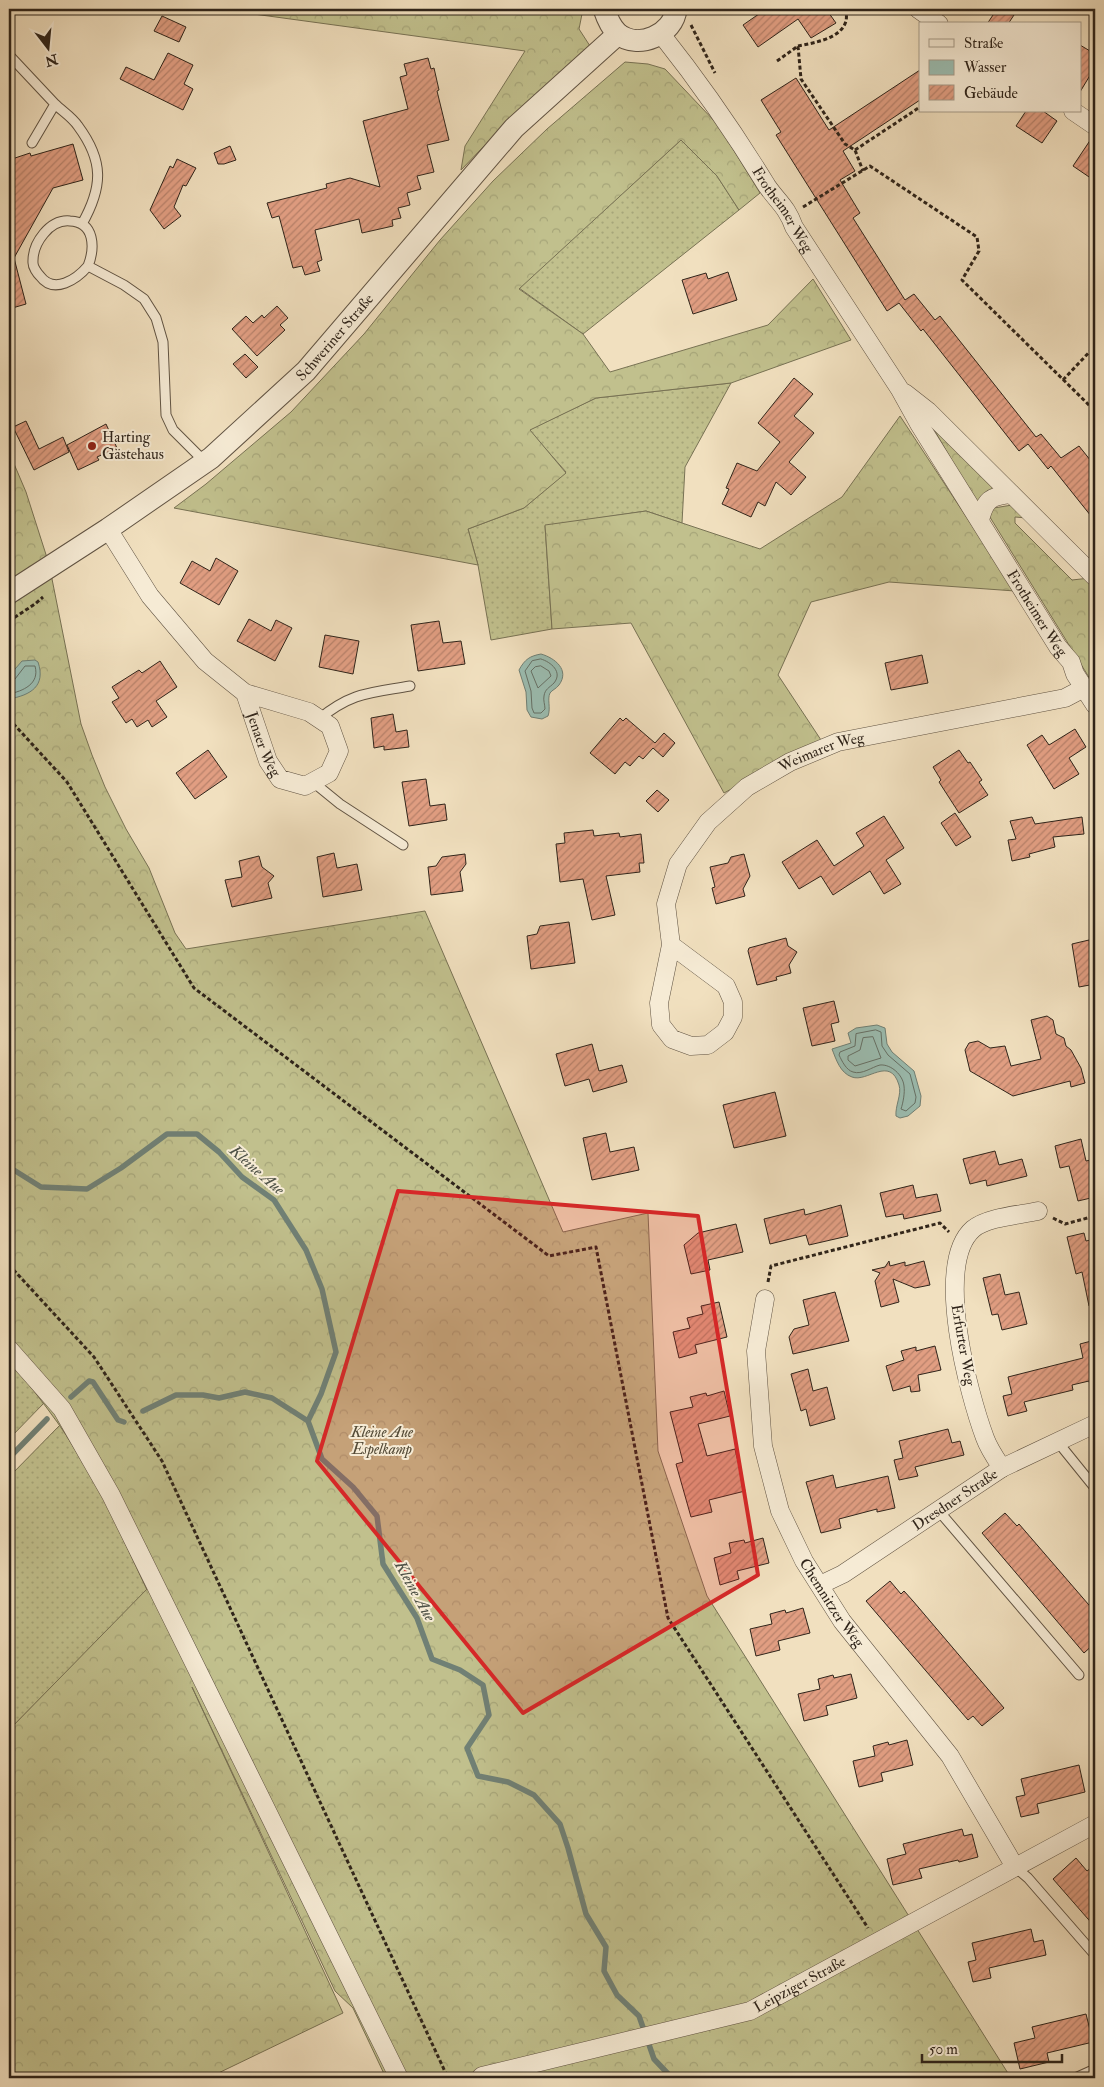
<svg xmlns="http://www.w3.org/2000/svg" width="1104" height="2087" font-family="'IM FELL Double Pica',serif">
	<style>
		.grass { fill: url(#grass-dots); stroke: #787254 }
		.forest { fill: url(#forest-crowns); stroke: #787254 }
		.water { fill: #9bbdb1; stroke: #708075 }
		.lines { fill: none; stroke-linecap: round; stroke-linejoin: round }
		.shore { stroke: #657066; stroke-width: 1 }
		.stream { stroke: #708075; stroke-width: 5.5 }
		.building { fill: url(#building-hatch); stroke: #2f241a }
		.service-casing { stroke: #605343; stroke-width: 11 }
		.minor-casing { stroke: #605343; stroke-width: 19 }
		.tertiary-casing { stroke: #605343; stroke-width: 23 }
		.path { stroke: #2f241a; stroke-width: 3; stroke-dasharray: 4 2.5; stroke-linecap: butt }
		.service { stroke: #f6ebd5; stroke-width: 9 }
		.minor { stroke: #f6ebd5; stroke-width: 18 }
		.tertiary { stroke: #f6ebd5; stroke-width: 21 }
		.marked { fill: #d62828; fill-opacity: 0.2; stroke: #d62828; stroke-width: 4; stroke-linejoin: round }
		.poi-dot { fill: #8f2418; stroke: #f6ebd5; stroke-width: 2 }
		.labels { text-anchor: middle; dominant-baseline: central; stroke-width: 4; stroke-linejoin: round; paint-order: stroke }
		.street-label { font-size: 15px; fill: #2f241a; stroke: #f6ebd5 }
		.poi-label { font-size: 15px; fill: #2f241a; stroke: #f6ebd5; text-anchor: start }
		.park-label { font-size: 15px; font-style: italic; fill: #544b37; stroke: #f6ebd5 }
		.water-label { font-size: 16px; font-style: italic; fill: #4f5247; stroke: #f6ebd5 }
	</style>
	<defs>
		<pattern id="grass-dots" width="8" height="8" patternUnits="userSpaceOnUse" patternTransform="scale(1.25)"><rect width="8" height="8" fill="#c1c08d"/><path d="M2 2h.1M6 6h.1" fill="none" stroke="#a6a579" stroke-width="1.8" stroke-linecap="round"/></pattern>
		<pattern id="forest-crowns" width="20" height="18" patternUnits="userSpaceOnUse" patternTransform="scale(1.25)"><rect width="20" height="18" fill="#c1c08d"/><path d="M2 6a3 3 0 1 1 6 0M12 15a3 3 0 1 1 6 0" fill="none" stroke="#a6a579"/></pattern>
		<pattern id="building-hatch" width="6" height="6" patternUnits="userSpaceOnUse" patternTransform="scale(1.25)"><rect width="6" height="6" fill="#e19e82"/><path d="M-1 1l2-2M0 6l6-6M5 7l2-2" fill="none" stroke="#b7816a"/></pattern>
	</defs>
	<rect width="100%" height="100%" fill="#f1e0bf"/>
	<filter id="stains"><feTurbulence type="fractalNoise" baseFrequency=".004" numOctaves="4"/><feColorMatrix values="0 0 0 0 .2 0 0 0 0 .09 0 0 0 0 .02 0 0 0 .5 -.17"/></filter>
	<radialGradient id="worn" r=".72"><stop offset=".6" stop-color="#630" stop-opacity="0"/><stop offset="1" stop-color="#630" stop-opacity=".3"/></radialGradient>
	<path class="grass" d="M681 140 717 176 739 210 583 334 519 288Z
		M731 383 685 467 682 523 646 511 545 526 552 629 491 640 478 565 468 529 524 508 566 472 529 430 596 398Z
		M9 1359 44 1403 9 1439Z
		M60 1425 102 1494 147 1590 9 1730V1477Z"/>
	<path class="forest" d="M217 9H583L579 29 590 46 508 121 461 170 465 146 525 51Z
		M625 62 648 64 665 69 719 126 760 193 739 210 717 176 681 140 519 289 583 334 610 372 768 325 813 279 851 340 731 383 596 398 530 430 566 473 524 508 468 529 478 565 174 508 206 484 291 412 364 334 440 240 493 181 547 129Z
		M900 416 1015 591 889 582 811 602 778 675 823 743 788 758 724 793 631 623 552 629 545 525 646 511 760 549 842 497Z
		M932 426 1001 488 978 506Z
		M9 452 26 492 49 564 81 724 92 755 105 787 126 829 149 868 175 933 186 949 425 911 563 1232 648 1213 658 1451 707 1596 1011 2078H386L353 2008 335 1991 192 1687 343 2013 208 2078H9V1730L147 1589C131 1556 117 1521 99 1489 74 1442 42 1400 9 1360Z
		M1012 505 1027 518 1015 517V523L1072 580 1090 578 1095 584V687L988 514 994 508Z"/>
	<path class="water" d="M541 654C555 658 570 670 559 685 556 689 552 690 550 693 547 699 551 708 548 716L542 719 531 717 527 710 526 692 519 670C525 659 530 656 541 654Z
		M35 660 38 662C46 686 31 695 9 699V676L22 661Z
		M877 1025 885 1028 887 1044 892 1052 914 1071 921 1096 920 1106 908 1116 900 1118 896 1116C895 1106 902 1094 899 1085 890 1055 867 1083 852 1077 840 1073 836 1059 832 1049L851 1043 848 1033 856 1028Z"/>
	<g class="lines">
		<path class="shore" d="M541 659C551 662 563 672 554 683 549 688 545 689 544 696 543 700 545 705 545 709L541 713H534L532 708 531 691 525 671 532 661Z
			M541 666 549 671 551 676 538 688 531 671 535 667Z
			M9 681 15 679 25 666H35C40 684 23 691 9 694
			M876 1030 881 1032 882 1046 888 1055 910 1074 916 1097 915 1103 906 1111 901 1109C903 1103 905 1093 904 1086 903 1075 891 1064 880 1065 872 1067 862 1075 853 1072 846 1070 842 1061 839 1055L840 1052 855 1046 856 1034Z
			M873 1037 881 1058 855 1066 848 1060V1056L860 1050 863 1038Z"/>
		<path class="stream" d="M9 1167 41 1187 87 1189 121 1168 167 1134H197L219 1152 242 1177 274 1200 306 1250 322 1289 336 1352 321 1394 308 1421 322 1459 353 1487 377 1516 383 1564 417 1618 432 1659 460 1670 483 1685 489 1715 467 1748 478 1776 508 1782 534 1795 560 1824 568 1848 586 1914 606 1947 604 1971 617 1995 639 2016 654 2059 672 2078
			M71 1397 89 1381 93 1382 118 1420 124 1422
			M143 1411 176 1395H203L219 1398 245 1392 272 1398 308 1421
			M9 1458 47 1419"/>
	</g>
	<path class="building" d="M766 9H826L836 23 811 38 798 19 758 47 743 25Z
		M997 9H1018L1008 24H987Z
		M162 16 186 27 179 42 154 31Z
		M1080 45 1095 54V67L1080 92Z
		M168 53 193 65 184 84 193 89 183 110 120 79 126 67 154 80Z
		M428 58 431 69 434 68 439 90 437 91 449 140 427 145 434 172 417 176 421 189 407 193 410 205 398 208 401 218 392 220 393 226 362 233 359 219 315 230 322 260 317 262 320 271 305 275 302 266 293 268 279 216 272 218 267 203 327 188 326 184 350 178 380 187 363 121 408 109 400 77 407 75 404 64Z
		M920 70V100L843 151 855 171 840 180 860 213 853 218 905 300 914 294 935 320 940 316 1036 437 1041 434 1061 458 1079 446 1095 466V521L1051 466 1048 469 1028 444 1019 451 923 329 921 331 899 303 887 311 776 135 781 132 761 100 796 78 829 130Z
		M1026 111H1043L1057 121 1042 143 1016 126Z
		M1093 136H1095V181L1073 166Z
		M73 144 83 180 53 188 14 258 26 304 9 309V160L30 153 31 156Z
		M230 146 236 160 224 164H218L214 153Z
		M177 159 196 168 186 186 183 185 174 207 181 216 164 229 150 210 170 166 173 168Z
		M728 272 737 300 693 314 682 280 706 273 708 279Z
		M277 306 288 318 280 325 285 330 257 356 232 329 246 316 253 323 262 315 264 318Z
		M245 354 258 367 246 378 233 364Z
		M794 378 813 394 794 416 814 433 789 462 806 477 791 495 776 482 765 506 758 502 751 517 722 504 729 489 726 488 737 463 757 471 780 442 758 423Z
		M26 421 39 449 63 437 69 452 34 470 13 427Z
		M106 424 117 448 97 457 99 460 78 470 67 445Z
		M216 558 238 571 219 605 180 583 192 561 210 571Z
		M249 619 271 631 276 620 292 628 275 661 237 641Z
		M439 621 443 643 461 641 465 664 418 671 411 625Z
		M325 635 359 641 353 674 319 667Z
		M922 655 928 683 891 690 885 663Z
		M160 661 177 687 156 701 167 717 152 727 148 720 137 727 132 719 126 723 112 702 119 698 112 687 139 670 142 673Z
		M393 714 396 732 407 730 409 747 384 750V746L374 748 371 718Z
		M620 718 623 721 626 718 655 743 664 733 675 743 663 757 653 748 643 759 639 756 630 766 625 762 615 774 590 753Z
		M1075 729 1086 747 1069 758 1079 774 1054 789 1027 745 1042 735 1049 745Z
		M208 750 227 777 195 799 176 773Z
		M959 750 968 763 970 762 982 780 979 782 988 795 959 813 939 782 941 780 933 767Z
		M426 779 430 806 445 804 447 820 409 826 402 782Z
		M657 790 669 800 658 812 646 801Z
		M955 813 971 837 956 846 941 823Z
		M884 816 904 848 886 860 901 884 884 894 870 871 833 895 821 876 799 889 782 862 817 840 834 866 864 846 856 833Z
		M1032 817 1035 824 1082 817 1084 834 1053 837 1055 847 1029 854 1030 857 1012 861 1008 840 1016 839 1010 821Z
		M593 830 594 836 619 833 620 837 641 834 644 863H639L640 872 606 876 615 915 592 920 583 879 560 882 556 844 565 843 564 833Z
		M334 853 337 868 357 864 362 890 323 897 317 857Z
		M465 854 466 864 460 872 463 891 431 895 428 867 436 866 442 857Z
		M744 854 750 876 743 889 745 896 716 904 712 888 715 887 710 867 728 863 731 857Z
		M259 856 262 867 274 876 268 883 272 898 232 907 225 880 242 877 239 861Z
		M569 922 575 963 531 969 527 936 537 934 540 926Z
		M786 938 788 946 797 952 789 965 791 973 776 977 777 980 757 985 748 951 749 948Z
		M1089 940 1092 954 1095 953V984L1079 987 1072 944Z
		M834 1001 839 1022 831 1024 835 1041 812 1046 803 1008Z
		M1047 1016 1053 1020 1056 1034 1064 1038 1066 1046 1071 1050 1081 1068 1085 1083 1071 1087 1070 1081 1013 1096 970 1071 965 1050 969 1043 978 1041 990 1048 1005 1046 1011 1066 1041 1059 1031 1020Z
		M592 1044 599 1071 622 1065 627 1082 593 1092 589 1079 565 1086 556 1054Z
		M775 1092 786 1136 734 1148 723 1105Z
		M606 1133 610 1152 634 1147 639 1170 592 1180 583 1138Z
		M1081 1139 1086 1161 1095 1159V1197L1078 1201 1069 1166 1060 1168 1055 1146Z
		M995 1151 999 1165 1022 1159 1027 1176 987 1186 986 1180 970 1184 963 1159Z
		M913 1185 916 1198 937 1194 941 1211 904 1219 903 1214 886 1217 880 1193Z
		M841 1205 848 1236 809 1245 806 1235 770 1244 764 1219 804 1209 805 1215Z
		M736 1224 743 1252 708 1260 710 1270 691 1274 684 1245 698 1233Z
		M1084 1233 1086 1241 1095 1239V1305L1089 1306 1082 1272 1076 1274 1067 1237Z
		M889 1261 890 1266 905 1262V1266L924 1261 930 1285 915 1288 893 1279 899 1302 881 1307 875 1281 880 1273 872 1270 885 1267Z
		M1000 1274 1005 1295 1019 1292 1027 1324 1002 1330 998 1314 992 1315 983 1278Z
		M835 1292 849 1341 793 1354 789 1337 794 1329 809 1325 803 1300Z
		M719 1302 727 1337 695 1345 697 1353 679 1358 673 1332 690 1328 687 1318 703 1314 701 1306Z
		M1095 1340V1384L1090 1385 1089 1381 1072 1385 1073 1390 1024 1402 1027 1411 1008 1416 1003 1396 1012 1394 1008 1377 1083 1358 1080 1344Z
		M935 1346 941 1370 918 1375 920 1391 911 1392 910 1386 893 1391 886 1366 904 1360 901 1351 916 1347V1351Z
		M808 1369 813 1391 827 1387 835 1419 810 1426 806 1409 801 1411 791 1374Z
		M724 1391 730 1416 698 1424 707 1456 735 1449 745 1491 709 1500 712 1512 691 1517 676 1464 683 1462 670 1412 693 1407 690 1397 706 1393 707 1396Z
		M948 1429 952 1443 960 1441 964 1455 915 1467 918 1476 899 1480 894 1460 903 1458 899 1441Z
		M833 1475 836 1488 888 1476 895 1508 877 1512V1509L839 1519 841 1528 821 1533 806 1482Z
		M1005 1513 1017 1526 1019 1524 1095 1612V1643L1084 1653 982 1533Z
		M763 1538 769 1563 737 1571 739 1579 720 1585 714 1558 731 1553 729 1543 744 1540 745 1543Z
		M890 1581 901 1594 904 1591 913 1601 1004 1708 982 1726 973 1716 968 1720 866 1601Z
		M803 1608 810 1633 778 1641 780 1650 756 1656 750 1629 772 1624 770 1614 785 1610 786 1613Z
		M851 1674 857 1698 826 1706 828 1715 804 1721 798 1694 820 1689 818 1679 833 1675 834 1678Z
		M907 1740 913 1765 881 1773 883 1781 859 1787 853 1761 875 1756 873 1746 888 1742 889 1745Z
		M1079 1765 1085 1792 1037 1804 1039 1813 1021 1817 1016 1797 1025 1795 1021 1779Z
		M962 1829 964 1836 972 1834 978 1857 959 1862 958 1860 919 1869 922 1878 893 1885 887 1859 906 1854 903 1844Z
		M1076 1858 1087 1871 1095 1865V1927L1053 1879Z
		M1031 1929 1034 1942 1043 1940 1046 1955 989 1968 991 1978 973 1982 968 1962 976 1960 972 1943Z
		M1086 2014 1093 2042 1047 2053 1049 2062 1020 2069 1014 2043 1035 2038 1032 2027Z"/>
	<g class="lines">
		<g class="service-casing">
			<path id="service" d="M9 55 55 104 32 143
				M55 104C62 111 72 117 78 126 104 161 103 187 82 224
				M88 266C77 279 54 295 40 276 37 273 33 267 33 263 32 243 50 219 70 221 95 222 95 248 88 266L124 285 144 299 156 318 163 342 166 415 173 430 205 462
				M319 719C352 692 370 693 410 686
				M313 782 340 804 403 845
				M1057 1441 1095 1488
				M938 1510 1079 1675
				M1015 1867 1028 1878 1095 1955
				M1075 2078 1095 2069"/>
		</g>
		<g class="minor-casing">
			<g id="minor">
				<path d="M918 9 939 24"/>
				<path id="s1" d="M661 34C700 83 734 132 767 186 778 202 787 207 794 227L899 388 919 424 1058 647 1071 662 1075 674 1095 705"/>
				<path d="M1073 111 1095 126"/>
				<path d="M905 393 928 411 1095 577"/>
				<path d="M980 520C985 500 990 496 1011 494"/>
				<path id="s2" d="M108 529 150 596 205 661 245 693 268 761 280 779 305 786 329 773 339 751 330 726 309 712 245 693"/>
				<path id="s3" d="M671 945 726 986 733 1002V1017L725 1032 708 1045 691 1046 672 1039 661 1025 659 1003 671 945 666 904 678 864 708 822 747 787 790 762 838 742 1065 698 1084 688"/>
				<path id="s4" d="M765 1299 756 1351 763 1446 780 1511 804 1561 842 1621 950 1756 1015 1867"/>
				<path d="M9 1349 62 1409 111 1495 399 2078"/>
				<path d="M1002 1468C996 1459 989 1449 985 1438 969 1395 933 1264 973 1229 987 1217 1020 1215 1038 1211"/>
				<path id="s5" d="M820 1585 843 1574 1002 1468 1095 1424"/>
				<path id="s6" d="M480 2078 482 2076 750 2011 1095 1824"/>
			</g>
		</g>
		<g class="tertiary-casing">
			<g id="tertiary">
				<path d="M604 9C607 18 610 26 617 33 638 51 674 34 676 9"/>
				<path id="s7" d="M9 593 108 529 211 458 306 371 514 128 618 34"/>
			</g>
		</g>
		<path class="path" d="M691 25 715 73
			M798 46C813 43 841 39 846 21 847 17 846 12 846 9
			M777 61 798 46 801 79 845 144 855 150 863 171
			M855 150 920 107
			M803 207 870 166 977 237 979 251 962 280 1095 411
			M1063 380 1095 346
			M9 621 35 604 43 597
			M9 719 67 782 194 988 549 1256 596 1247 668 1618 868 1928
			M1053 1218 1065 1224 1095 1216
			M9 1265 94 1357 162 1461 448 2078
			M768 1282 771 1266 940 1223 949 1232"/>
		<use href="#service" class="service"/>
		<use href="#minor" class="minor"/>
		<use href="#tertiary" class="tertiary"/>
	</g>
	<path class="marked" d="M398 1191 698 1216 758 1575 523 1713 317 1461Z"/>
	<circle class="poi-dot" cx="92" cy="446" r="5"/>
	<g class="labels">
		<g class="street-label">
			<text stroke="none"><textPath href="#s1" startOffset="214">Frotheimer Weg</textPath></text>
			<text stroke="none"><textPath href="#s7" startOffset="416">Schweriner Straße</textPath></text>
			<text stroke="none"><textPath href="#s1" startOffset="691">Frotheimer Weg</textPath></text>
			<text stroke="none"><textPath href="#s2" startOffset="270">Jenaer Weg</textPath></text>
			<text stroke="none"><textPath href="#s3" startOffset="546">Weimarer Weg</textPath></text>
			<text transform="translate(963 1345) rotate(80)">Erfurter Weg</text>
			<text stroke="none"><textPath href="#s5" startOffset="160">Dresdner Straße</textPath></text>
			<text stroke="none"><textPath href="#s4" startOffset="321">Chemnitzer Weg</textPath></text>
			<text stroke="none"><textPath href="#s6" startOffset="335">Leipziger Straße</textPath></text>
		</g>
		<g class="poi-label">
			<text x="102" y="437">Harting<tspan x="102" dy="17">Gästehaus</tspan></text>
		</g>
		<g class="park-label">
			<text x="382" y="1432">Kleine Aue<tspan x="382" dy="17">Espelkamp</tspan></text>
		</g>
		<g class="water-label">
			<text transform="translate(257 1170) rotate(41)">Kleine Aue</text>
			<text transform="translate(415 1591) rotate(61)">Kleine Aue</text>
		</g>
	</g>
	<rect width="1104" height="2087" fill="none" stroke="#f1e0bf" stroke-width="30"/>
	<rect x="10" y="10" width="1084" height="2067" fill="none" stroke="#2f241a" stroke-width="2.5"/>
	<rect x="15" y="15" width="1074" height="2057" fill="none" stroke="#2f241a"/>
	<rect x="919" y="22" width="162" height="90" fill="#f6ebd5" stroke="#a69b8a"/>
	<rect x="929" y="39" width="25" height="8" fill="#f6ebd5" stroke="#a69b8a"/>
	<text x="964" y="48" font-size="15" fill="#2f241a">Straße</text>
	<rect x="929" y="60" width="25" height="15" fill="#9bbdb1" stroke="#a69b8a"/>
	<text x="964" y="72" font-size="15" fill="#2f241a">Wasser</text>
	<rect x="929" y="85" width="25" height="15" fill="url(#building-hatch)" stroke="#a69b8a"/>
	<text x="964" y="98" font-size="15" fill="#2f241a">Gebäude</text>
	<g transform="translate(48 48) rotate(164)" stroke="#f6ebd5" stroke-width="4" paint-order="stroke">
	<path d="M0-4L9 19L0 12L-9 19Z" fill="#2f241a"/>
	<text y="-8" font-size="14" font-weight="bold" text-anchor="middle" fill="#2f241a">N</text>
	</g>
	<path d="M922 2054v8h140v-8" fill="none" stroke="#2f241a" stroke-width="2.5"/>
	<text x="929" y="2054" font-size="15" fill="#2f241a" stroke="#f6ebd5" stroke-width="4" paint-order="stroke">50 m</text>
	<rect width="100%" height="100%" filter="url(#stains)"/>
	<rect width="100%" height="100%" fill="url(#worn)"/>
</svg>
